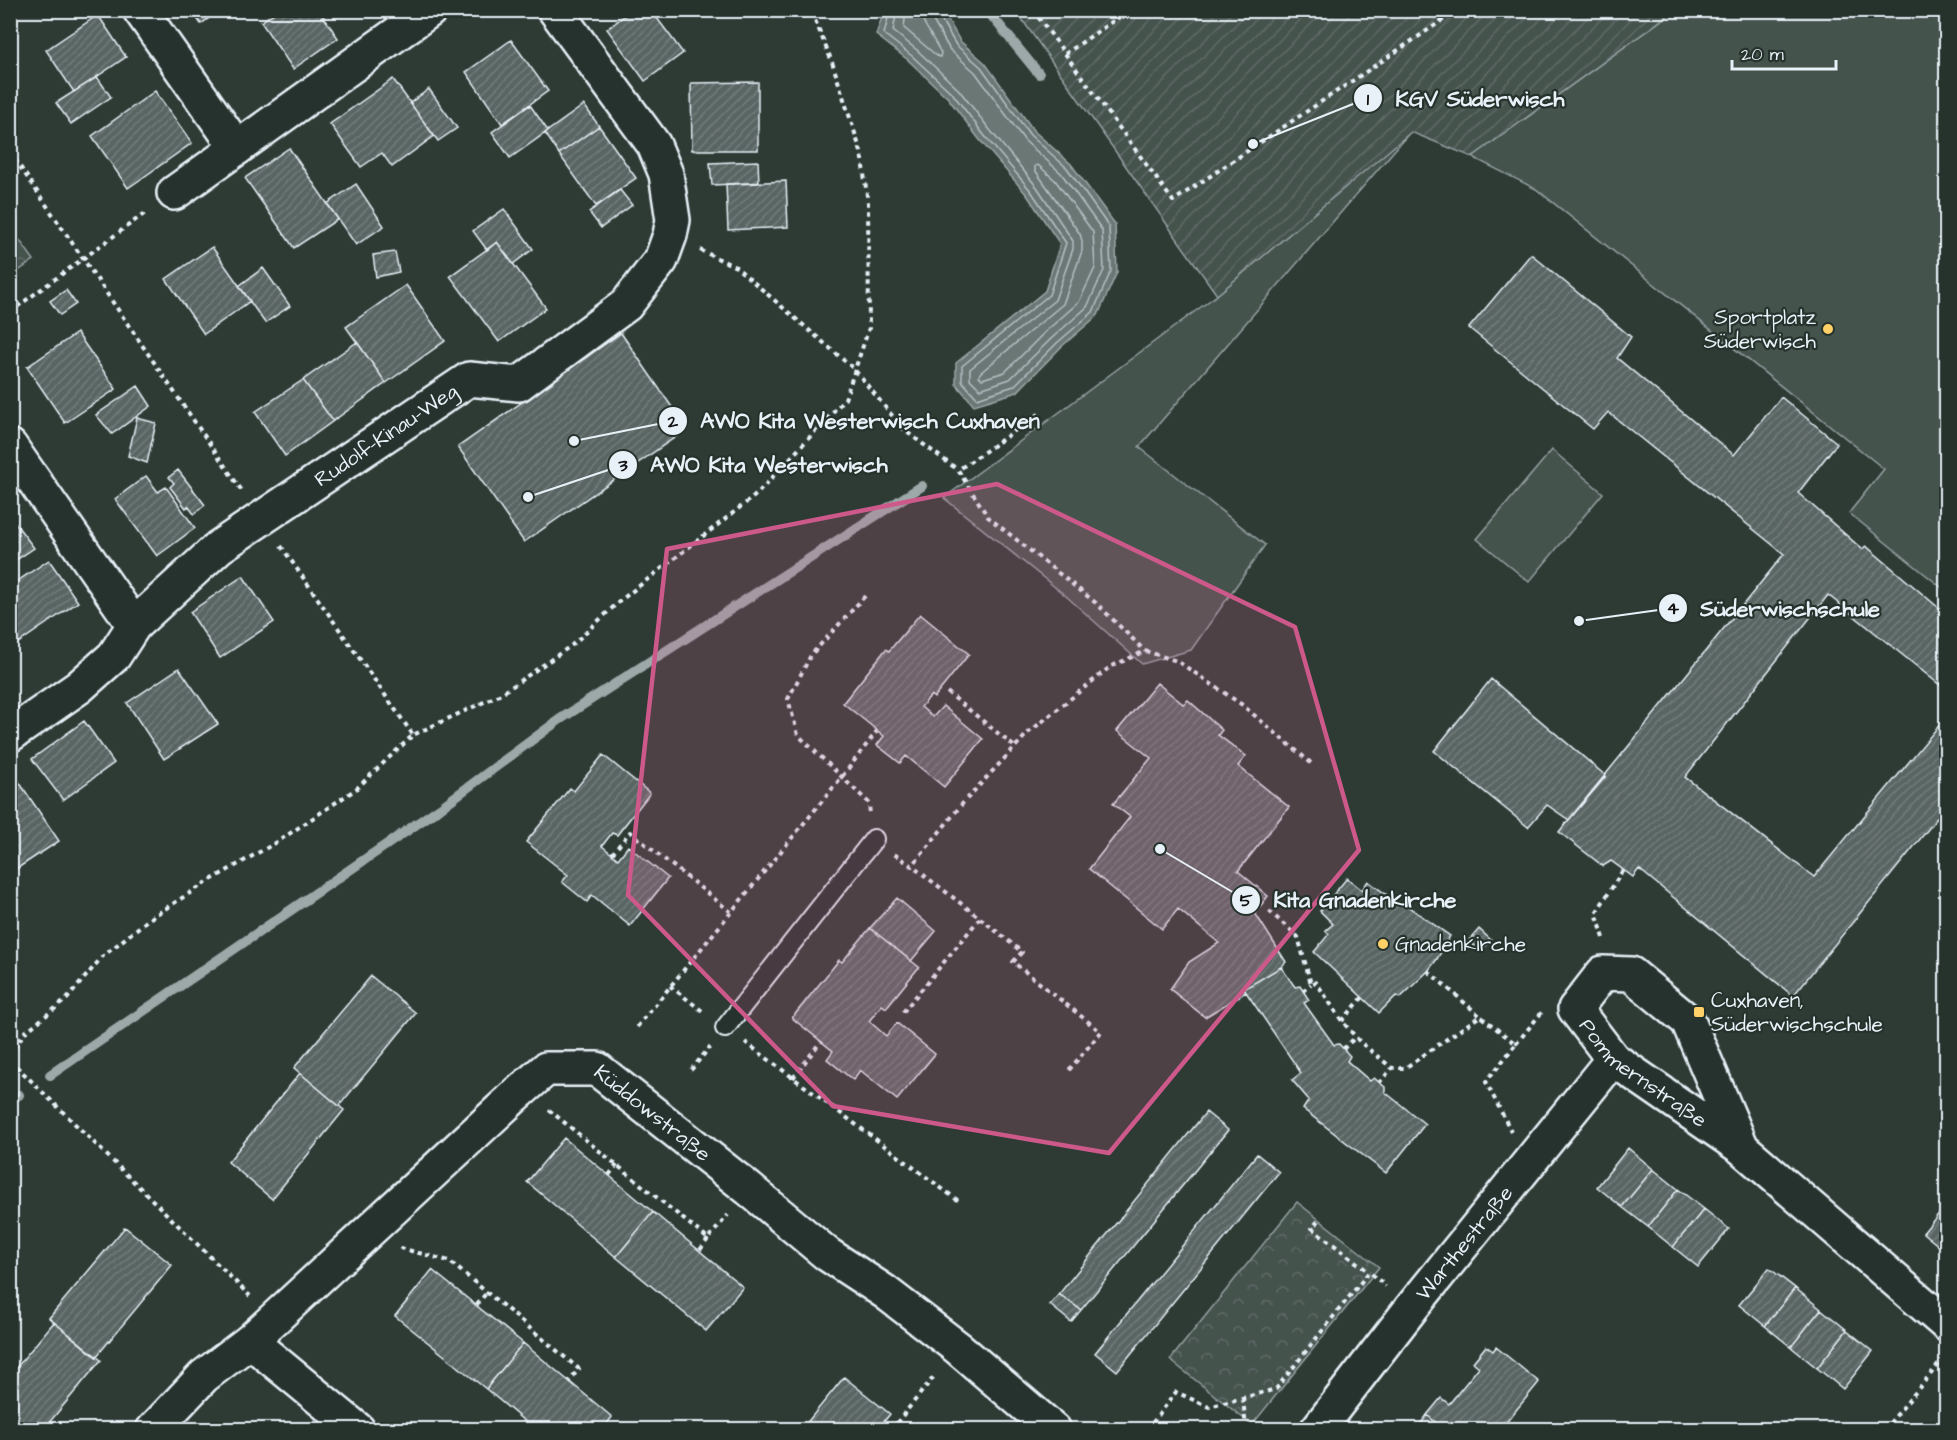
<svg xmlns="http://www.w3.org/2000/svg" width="1957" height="1440" font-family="'Architects Daughter',sans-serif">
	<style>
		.grass { fill: #45524e; stroke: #96a2a3; stroke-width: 1.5 }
		.forest { fill: url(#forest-crowns); stroke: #96a2a3; stroke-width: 1.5 }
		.garden { fill: url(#garden-furrows); stroke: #96a2a3; stroke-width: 1.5 }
		.water { fill: #6b7775; stroke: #9da8a9; stroke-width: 1.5 }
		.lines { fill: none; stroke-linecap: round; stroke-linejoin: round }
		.shore { stroke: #b6c0c4; stroke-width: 1.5 }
		.stream { stroke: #9da8a9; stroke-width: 10 }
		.building { fill: url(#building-hatch); stroke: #e8f1f8; stroke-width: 1.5 }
		.service-casing { stroke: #e8f1f8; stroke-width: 22 }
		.minor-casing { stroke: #e8f1f8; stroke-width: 38 }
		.path { stroke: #e8f1f8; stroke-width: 4; stroke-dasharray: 4.5 4.5; stroke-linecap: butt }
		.service { stroke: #26332d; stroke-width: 18 }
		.minor { stroke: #26332d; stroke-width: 33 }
		.marked { fill: #cd598a; fill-opacity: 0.2; stroke: #cd598a; stroke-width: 4.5; stroke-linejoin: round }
		.poi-dot { fill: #ffd166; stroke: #26332d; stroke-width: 2 }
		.labels { text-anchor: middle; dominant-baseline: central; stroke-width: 4.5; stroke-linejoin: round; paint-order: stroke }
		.poi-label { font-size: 21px; fill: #e8f1f8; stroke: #26332d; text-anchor: start }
		.street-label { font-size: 21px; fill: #e8f1f8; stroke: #26332d }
		.leader { fill: none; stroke: #e8f1f8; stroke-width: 2 }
		.callout-dot { fill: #e8f1f8; stroke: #26332d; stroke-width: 2 }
		.mark-label { font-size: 18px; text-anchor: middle; font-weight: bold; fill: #111 }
		.callout-label { font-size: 22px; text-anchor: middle; font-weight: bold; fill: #e8f1f8; stroke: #26332d; stroke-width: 4.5; stroke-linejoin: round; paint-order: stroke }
	</style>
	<defs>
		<pattern id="forest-crowns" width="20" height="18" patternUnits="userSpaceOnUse" patternTransform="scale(1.5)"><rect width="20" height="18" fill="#45524e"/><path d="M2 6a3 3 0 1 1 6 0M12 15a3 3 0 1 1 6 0" fill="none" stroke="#606b68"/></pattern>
		<pattern id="garden-furrows" width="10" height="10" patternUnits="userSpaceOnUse" patternTransform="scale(1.5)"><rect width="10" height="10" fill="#45524e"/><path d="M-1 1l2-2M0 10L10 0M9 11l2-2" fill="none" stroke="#606b68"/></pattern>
		<pattern id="building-hatch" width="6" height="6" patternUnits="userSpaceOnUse" patternTransform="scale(1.5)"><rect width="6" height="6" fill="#596563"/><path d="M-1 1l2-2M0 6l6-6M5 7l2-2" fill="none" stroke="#717c7a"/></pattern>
	</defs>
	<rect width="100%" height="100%" fill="#2e3b35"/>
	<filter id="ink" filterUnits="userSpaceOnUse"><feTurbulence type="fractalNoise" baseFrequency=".0167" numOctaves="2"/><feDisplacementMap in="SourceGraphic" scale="12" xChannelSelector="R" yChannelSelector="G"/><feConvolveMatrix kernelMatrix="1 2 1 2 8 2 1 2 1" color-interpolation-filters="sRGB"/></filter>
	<g filter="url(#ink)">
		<path class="grass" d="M1674 11H1946V591L1849 513 1884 469 1536 189 1472 157Z
			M1411 131 1139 447 1265 545 1191 650 1142 664 1066 596 944 498 1217 295Z
			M1552 450 1603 493 1529 582 1477 539Z"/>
		<path class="forest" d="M10 227 34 260 11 276H10Z
			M1297 1202 1379 1267 1252 1425 1170 1360Z"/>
		<path class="garden" d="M1016 11H1674L1472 157 1411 132 1217 295Z"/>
		<path class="water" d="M884 11H943L960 41 985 63 1034 131 1071 164 1115 224 1117 272 1098 315 1061 347 1017 392 974 405 956 384V363L1045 291 1060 244 1027 195 979 139 948 98 908 60 876 35Z"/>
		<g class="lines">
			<path class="shore" d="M890 10 884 34 912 56 953 94 984 135 1031 191 1066 243 1049 295 962 366V381L977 398 1014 386 1057 343 1093 312 1111 271 1109 227 1067 168 1030 135 981 67 956 45 939 16 938 10
				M897 10 893 31 917 50 959 90 990 130 1037 187 1073 241V249L1055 300 970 369V379L980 389 1010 379 1052 338 1087 307 1104 270 1102 230 1061 173 1025 141 975 72 950 50 932 19 930 10
				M906 10 904 28 937 56 940 57 941 53 924 23 921 10
				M1038 165 1055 180 1093 232 1095 268 1079 302 1046 331 1005 372 982 379 979 376 980 373 1063 304 1082 251V241L1080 234 1035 170V166Z"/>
			<path class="stream" d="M987 10 1039 74
				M50 1075 440 808 559 720 922 486
				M10 1100 19 1095"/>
		</g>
		<path class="building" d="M191 10H220L201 24Z
			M278 10H319L338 38 293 69 261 22Z
			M632 10H651L683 53 645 81 607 29Z
			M98 15 126 57 74 92 46 50Z
			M511 40 548 91 502 124 466 72Z
			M97 77 111 97 71 124 56 103Z
			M393 79 434 136 392 167 382 153 361 167 330 124Z
			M758 82V150H692L691 83Z
			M429 89 457 128 438 141 410 103Z
			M155 91 192 143 128 188 92 136Z
			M530 105 548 131 510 158 492 132Z
			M584 105 599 126 559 154 545 133Z
			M599 126 636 178 596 206 559 154Z
			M289 148 338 219 294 248 245 178Z
			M758 161 759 183 712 185 710 163Z
			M786 181 788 227 728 230 726 184Z
			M356 184 384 226 356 245 327 204Z
			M620 190 632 205 601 228 589 212Z
			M504 209 533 249 513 264 497 242 487 250 473 231Z
			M497 242 546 308 499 342 450 276Z
			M212 247 250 301 204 334 166 279Z
			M395 252 399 272 376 277 373 255Z
			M1531 254 1631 337 1617 358 1734 455 1781 397 1837 443 1798 493 1862 549 1866 546 1946 614V690L1828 595 1685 777 1814 877 1946 717V807L1793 996 1639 869 1633 877 1611 861 1603 866 1559 832 1784 554 1608 412 1593 429 1469 328Z
			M263 268 290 306 265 323 239 286Z
			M406 285 445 341 386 383 346 327Z
			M66 290 76 304 60 315 50 301Z
			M77 333 116 389 65 423 27 367Z
			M621 333 687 429 524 542 458 447Z
			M357 342 386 383 333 421 303 380Z
			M303 380 333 421 285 456 255 412Z
			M138 386 151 406 112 434 96 415Z
			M137 418 156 423 147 463 128 456Z
			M178 470 205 505 194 514 188 506 186 508 170 487 174 483 169 477Z
			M146 476 158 492 166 487 195 528 157 556 115 499Z
			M12 519 34 548 10 564V520Z
			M49 560 78 602 18 643 10 633V586Z
			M243 576 274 622 220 658 190 612Z
			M920 614 969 654 934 698 931 695 921 707 933 717 943 706 983 739 944 787 906 756 900 763 877 745 884 736 843 703 886 649 889 651Z
			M179 668 218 724 164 759 127 703Z
			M1491 679 1606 776 1569 820 1547 805 1528 827 1434 751Z
			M1157 683 1183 704 1188 700 1222 730 1218 735 1246 756 1238 766 1289 807 1238 871 1268 896 1255 913 1286 962 1281 967 1244 989 1246 992 1205 1017 1170 989 1189 962 1219 943 1178 909 1162 929 1089 869 1130 817 1113 804 1151 758 1117 731Z
			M84 721 114 763 63 800 32 759Z
			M603 755 650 793 617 835 612 833 602 846 618 859 628 846 668 878 630 926 592 895 587 902 562 882 568 875 526 842 570 788 574 791Z
			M15 776 59 841 10 873V779Z
			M1347 878 1362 890 1368 881 1402 906 1403 903 1450 936 1437 959 1428 971 1400 998 1396 996 1379 1013 1314 952 1329 934 1325 931 1333 924 1320 911Z
			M897 898 936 931 911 961 870 928Z
			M870 928 919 967 886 1008 882 1005 869 1021 886 1036 897 1023 935 1054 897 1100 860 1070 853 1080 827 1059 833 1051 792 1018 839 960 842 962Z
			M1479 929 1491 940 1480 952 1469 941Z
			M1281 967 1295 987 1300 986 1309 1000 1304 1003 1334 1045 1339 1044 1350 1056 1347 1061 1370 1081 1374 1078 1385 1087V1092L1425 1124 1386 1173 1303 1109 1309 1100 1292 1080 1301 1073 1244 989Z
			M371 976 416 1013 339 1106 294 1068Z
			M300 1073 344 1110 272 1199 228 1162Z
			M1206 1112 1228 1130 1081 1310 1059 1294Z
			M564 1138 653 1212 616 1257 527 1182Z
			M1628 1148 1653 1169 1622 1207 1597 1187Z
			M1257 1154 1279 1172 1117 1371 1095 1353Z
			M1653 1169 1678 1189 1648 1227 1622 1207Z
			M1678 1189 1704 1209 1673 1247 1648 1227Z
			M1704 1209 1729 1229 1698 1267 1673 1247Z
			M1941 1211 1946 1216V1252L1923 1233Z
			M653 1212 743 1287 706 1331 616 1257Z
			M125 1227 172 1265 96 1357 49 1318Z
			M1769 1268 1795 1288 1765 1326 1739 1305Z
			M432 1270 523 1343 486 1389 395 1316Z
			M1795 1288 1821 1309 1791 1347 1765 1326Z
			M1059 1294 1081 1310 1071 1322 1050 1305Z
			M1821 1309 1847 1330 1817 1368 1791 1347Z
			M54 1322 101 1360 43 1430H10V1375Z
			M1847 1330 1873 1351 1843 1389 1817 1368Z
			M523 1343 612 1417 602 1430H535L486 1389Z
			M1486 1346 1493 1351 1496 1347 1539 1382 1500 1430H1445L1427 1415 1441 1398 1449 1404 1479 1367 1473 1362Z
			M844 1377 890 1414 877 1430H801Z
			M1427 1415 1445 1430H1416Z"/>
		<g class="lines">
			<g class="service-casing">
				<path id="service" d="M725 1028 874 839"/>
			</g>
			<g class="minor-casing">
				<g id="minor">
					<path d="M140 10 237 148 430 10"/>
					<path d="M174 193 237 148"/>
					<path d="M10 446 134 625"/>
					<path id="s1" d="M10 735 79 687 114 656 134 625 219 547 469 379 519 384 626 305 661 260 670 235 673 220 666 174 654 145 555 10"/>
					<path id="s2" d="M1742 1148 1688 1021 1631 974 1603 973 1575 1009 1613 1059 1742 1148 1946 1324"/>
					<path d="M250 1341 358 1430"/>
					<path id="s3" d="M153 1430 204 1376 250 1341 274 1319 515 1096 546 1069H597L749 1189 827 1254 885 1292 958 1348 1054 1430"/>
					<path id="s4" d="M1317 1430 1413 1306 1613 1059"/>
				</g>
			</g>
			<path class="path" d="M1033 10 1173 201 1458 10
				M1065 54 1129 10
				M10 152 242 491
				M700 250 736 267 854 369 904 430 958 470
				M10 312 148 211
				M1039 414 958 470 988 517 1096 603 1145 651
				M281 546 413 735
				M865 596 811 655 788 699 798 735 869 803 870 815
				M947 692 1015 747
				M612 854 630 832 731 912
				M894 854 912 866 963 803 1028 733 1110 667 1145 651 1177 661 1241 704 1311 763
				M1269 911 1298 937 1311 984 1316 982 1342 1021 1360 1042 1392 1068H1405L1480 1016 1516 1044 1486 1082 1511 1131
				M980 918 1022 952 1013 962 1101 1032 1069 1070
				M1604 938 1596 913 1623 870
				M1428 971 1480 1016
				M670 986 705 1013
				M1303 991 1311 984
				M903 1012 980 918 912 866
				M1342 1021 1363 997
				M637 1027 841 778 877 731
				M745 1042 960 1202
				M1516 1044 1542 1012
				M1343 1049 1356 1037
				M10 1056 24 1033 67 999 102 957 149 919 204 884 277 842 356 789 413 735 501 694 572 645 621 600 756 495 845 399 869 328 868 203 861 152 832 62 811 10
				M10 1060 250 1296
				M691 1070 710 1047
				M793 1078 821 1041
				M1379 1083 1392 1068
				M549 1110 708 1239 728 1215
				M609 1175 617 1165
				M1318 1221 1312 1228 1369 1272
				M400 1248 449 1261 579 1369 569 1381
				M700 1250 708 1239
				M477 1305 487 1292
				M1243 1398 1245 1419 1249 1430
				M891 1430 936 1374
				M1147 1430 1176 1392 1209 1407 1276 1389 1369 1272 1386 1286
				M1884 1430 1944 1358"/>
			<use href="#service" class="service"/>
			<use href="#minor" class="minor"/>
		</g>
	</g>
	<path class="marked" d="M997 484 1295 627 1359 850 1109 1153 833 1106 628 895 667 549Z"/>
	<g class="poi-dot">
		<circle cx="1828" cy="329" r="6"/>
		<circle cx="1383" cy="944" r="6"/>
		<rect x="1693" y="1006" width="12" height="12" rx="3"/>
	</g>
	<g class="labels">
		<g class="poi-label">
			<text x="1816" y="317" text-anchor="end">Sportplatz<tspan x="1816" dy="24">Süderwisch</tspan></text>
			<text x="1395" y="944">Gnadenkirche</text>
			<text x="1711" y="1000">Cuxhaven,<tspan x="1711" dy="24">Süderwischschule</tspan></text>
		</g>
		<g class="street-label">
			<text stroke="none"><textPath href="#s1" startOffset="484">Rudolf-Kinau-Weg</textPath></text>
			<text stroke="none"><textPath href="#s2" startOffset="380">Pommernstraße</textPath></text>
			<text stroke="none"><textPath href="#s3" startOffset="656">Küddowstraße</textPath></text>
			<text stroke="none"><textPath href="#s4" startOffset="238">Warthestraße</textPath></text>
		</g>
	</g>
	<path class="leader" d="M1253 144L1368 98M574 441L673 421M528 497L623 465M1579 621L1673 608M1160 849L1246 900"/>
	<g class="callout-dot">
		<circle cx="1253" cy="144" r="6"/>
		<circle cx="574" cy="441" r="6"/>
		<circle cx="528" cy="497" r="6"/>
		<circle cx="1579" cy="621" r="6"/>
		<circle cx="1160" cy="849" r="6"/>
		<circle cx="1368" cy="98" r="15"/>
		<circle cx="673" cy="421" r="15"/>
		<circle cx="623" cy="465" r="15"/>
		<circle cx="1673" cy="608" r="15"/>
		<circle cx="1246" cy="900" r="15"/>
	</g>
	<g class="mark-label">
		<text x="1368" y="105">1</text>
		<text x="673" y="427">2</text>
		<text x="623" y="471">3</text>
		<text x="1673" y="614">4</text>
		<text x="1246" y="906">5</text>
	</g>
	<g class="callout-label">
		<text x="1480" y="106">KGV Süderwisch</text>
		<text x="870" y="428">AWO Kita Westerwisch Cuxhaven</text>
		<text x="769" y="472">AWO Kita Westerwisch</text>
		<text x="1790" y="616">Süderwischschule</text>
		<text x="1365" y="907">Kita Gnadenkirche</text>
	</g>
	<rect width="1957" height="1440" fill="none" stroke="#26332d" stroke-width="36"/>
	<rect x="18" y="18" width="1921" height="1404" fill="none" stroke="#e8f1f8" stroke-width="2" filter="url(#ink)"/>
	<path d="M1732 60v9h104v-9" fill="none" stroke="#e8f1f8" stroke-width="3"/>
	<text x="1741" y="60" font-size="18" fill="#e8f1f8" stroke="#26332d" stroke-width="4.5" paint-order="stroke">20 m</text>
</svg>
